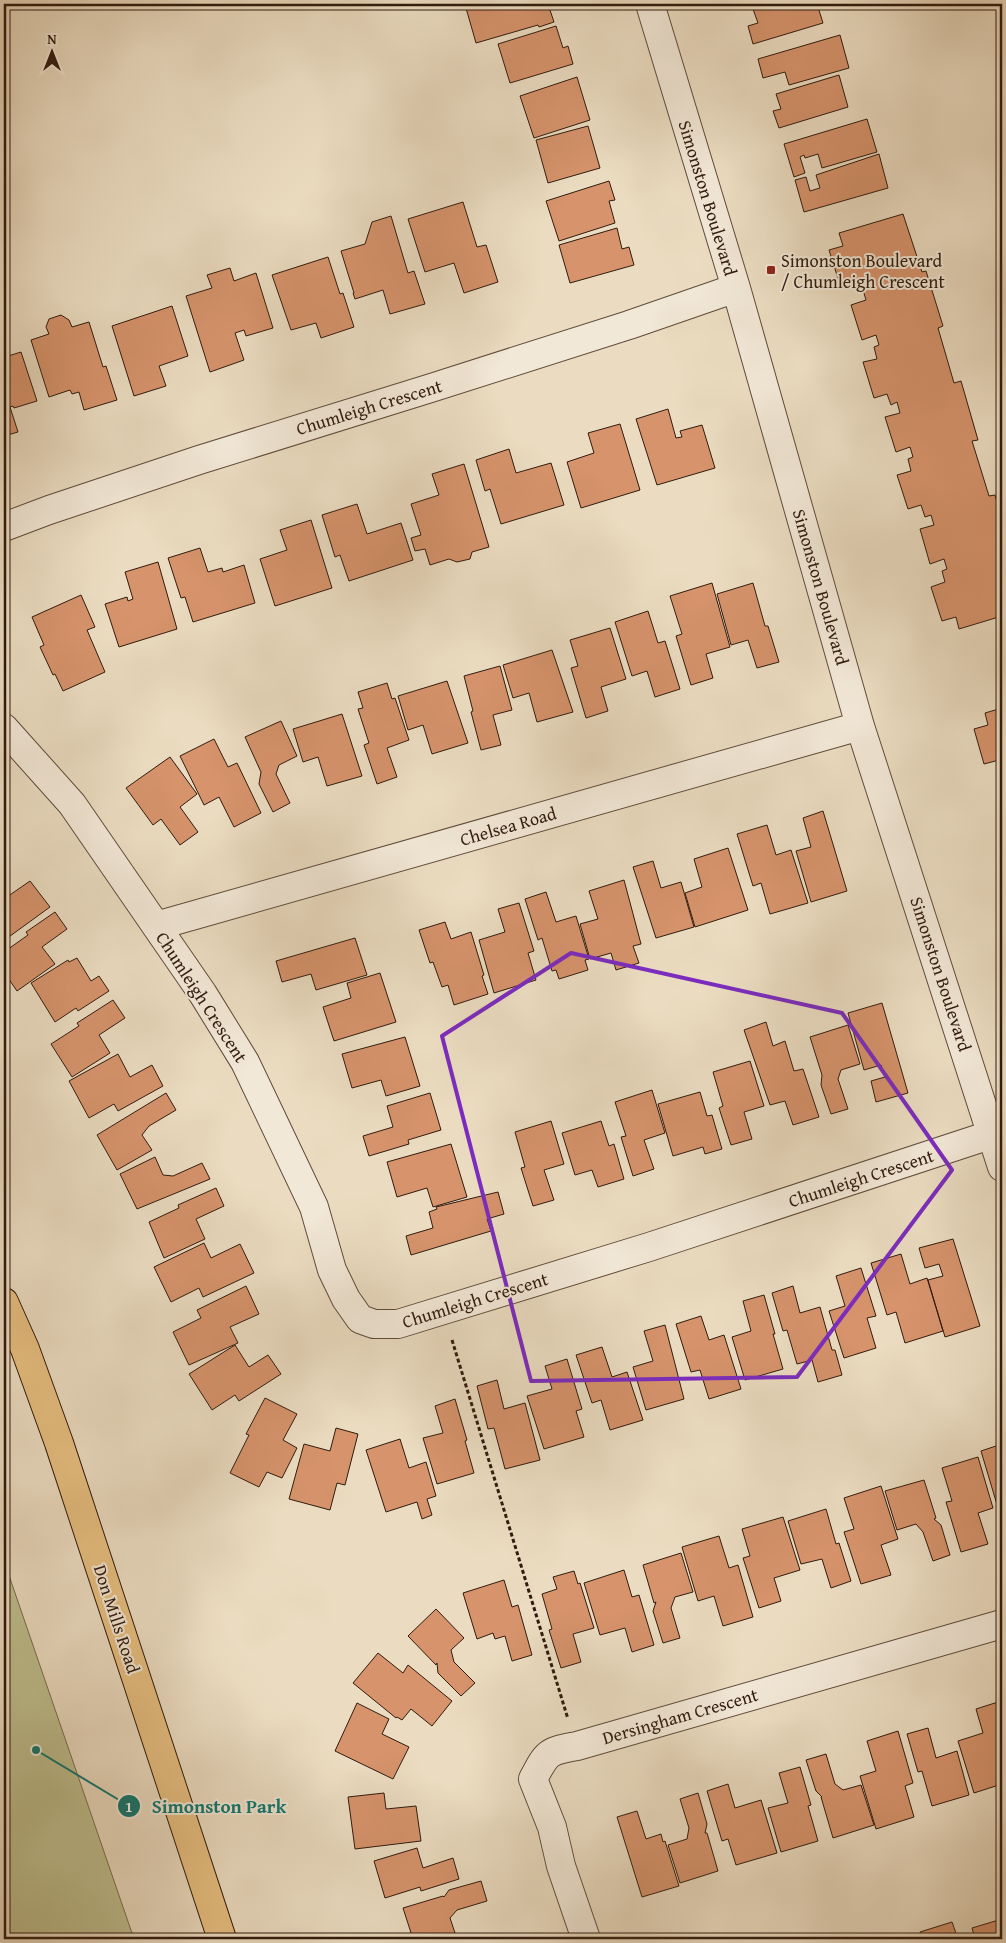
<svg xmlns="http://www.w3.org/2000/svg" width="1006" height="1943" font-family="'Gentium Book Plus',serif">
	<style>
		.green { fill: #bebe8e; stroke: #776c4e }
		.building { fill: #d6936c; stroke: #301b0e }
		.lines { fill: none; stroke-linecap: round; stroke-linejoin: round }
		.minor-casing { stroke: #5f4b3b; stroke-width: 30 }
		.major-casing { stroke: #301b0e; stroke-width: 30 }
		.path { stroke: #301b0e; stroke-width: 3; stroke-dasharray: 4 2.5; stroke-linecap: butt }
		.minor { stroke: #f2e8d7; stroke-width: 28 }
		.major { stroke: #e6be80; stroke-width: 28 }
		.marked { fill: none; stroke: #7b2cbf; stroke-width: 4; stroke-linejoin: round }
		.poi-dot { fill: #8f2418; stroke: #f2e8d7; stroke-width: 2 }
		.labels { text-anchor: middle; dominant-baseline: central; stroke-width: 4; stroke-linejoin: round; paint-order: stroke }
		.street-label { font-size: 18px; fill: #301b0e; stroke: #f2e8d7 }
		.poi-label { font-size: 18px; fill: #301b0e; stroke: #f2e8d7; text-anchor: start }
		.leader { fill: none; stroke: #0f766e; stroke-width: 2 }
		.callout-dot { fill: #0f766e; stroke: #f2e8d7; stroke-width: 2 }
		.mark-label { font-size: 15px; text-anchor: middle; font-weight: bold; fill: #fff }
		.callout-label { font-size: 19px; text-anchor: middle; font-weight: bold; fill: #0f766e; stroke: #f2e8d7; stroke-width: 4; stroke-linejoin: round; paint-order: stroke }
	</style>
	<rect width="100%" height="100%" fill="#ebdcc1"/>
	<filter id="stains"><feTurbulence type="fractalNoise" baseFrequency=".004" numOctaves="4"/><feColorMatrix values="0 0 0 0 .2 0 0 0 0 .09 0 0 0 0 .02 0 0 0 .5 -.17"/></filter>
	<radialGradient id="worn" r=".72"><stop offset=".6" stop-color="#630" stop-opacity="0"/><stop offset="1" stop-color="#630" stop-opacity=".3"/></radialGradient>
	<path class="green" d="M4 1561 134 1939H4Z"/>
	<path class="building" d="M4 4H25L6 10 9 20 4 22Z
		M479 4H548L554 22 539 27 538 25 476 43 466 8Z
		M769 4H817L823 23 753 44 748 26 758 23 753 9Z
		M556 26 563 48 568 46 573 64 510 83 498 44Z
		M840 35 849 68 789 85 785 72 763 78 758 59Z
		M839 75 848 107 779 128 773 111 781 109 776 94Z
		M577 77 590 120 534 138 520 96Z
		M867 119 877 152 822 168 818 154 805 158 804 155 800 157 805 173 794 177 784 144Z
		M588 126 600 168 548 183 536 140Z
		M879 154 888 188 804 212 795 180 806 177 810 191 820 188 816 175Z
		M609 181 615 200 609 201 615 223 559 241 546 201Z
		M463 202 477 247 486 245 498 282 464 293 454 263 425 272 408 219Z
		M903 214 922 272 926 271 943 326 938 328 954 383 961 381 978 440 972 441 989 496 995 495 1002 520V616L959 629 956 617 942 621 931 587 945 582 942 571 947 569 944 559 930 564 920 529 934 525 931 515 925 517 921 505 908 509 897 475 911 471 908 459 913 457 910 447 896 452 885 417 900 413 897 402 891 405 887 394 874 398 863 362 877 359 874 347 879 345 876 335 862 340 851 305 866 300 863 290 857 292 854 281 840 285 829 250 843 246 839 233Z
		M391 216 408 273 414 271 425 304 390 314 383 290 355 299 353 293H354L341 251 365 244 372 222Z
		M617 228 622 249 629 247 634 265 570 283 559 245Z
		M328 257 340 294 343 293 354 327 321 338 316 323 291 330 272 275Z
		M230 268 234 281 256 273 273 328 246 336 244 330 235 333 244 360 210 372 186 296 212 288 207 275Z
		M172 306 188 356 159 366 166 386 134 396 112 326Z
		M61 315 69 320 72 327 89 322 103 367 106 366 117 400 84 410 79 392 72 394 70 390 49 397 31 340 49 334 46 327 49 319Z
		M4 352 5 357 21 352 37 401 14 408 13 406 10 407 18 432 4 436Z
		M668 409 676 438 682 437 680 431 702 425 715 468 657 485 636 419Z
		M620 424 640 490 581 508 567 462 594 453 588 433Z
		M509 449 516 473 551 463 564 505 501 524 490 489 485 491 476 460Z
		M464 464 489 547 472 552 470 559 457 562 449 559 430 565 425 549 415 551 411 538 421 535 411 504 439 495 432 474Z
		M357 504 367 534 401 523 413 560 349 581 340 555 335 557 322 515Z
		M311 520 332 588 275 606 260 559 287 550 280 530Z
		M200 548 208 572 222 568 223 572 244 565 255 603 193 622 185 597 181 598 168 558Z
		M158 562 177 629 119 647 105 604 127 597 128 601 133 599 125 572Z
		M712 583 730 647 706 654 713 678 691 685 676 636 682 634 670 596Z
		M753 583 765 626H768L779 662 757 668 748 640 731 645 717 594Z
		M81 595 95 627 87 630 105 672 63 691 55 674 53 675 40 647 44 645 32 617Z
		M648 611 658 643 665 641 680 689 655 697 647 671 632 676 615 622Z
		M610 628 626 679 601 687 608 711 586 718 571 668 578 666 570 640Z
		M552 650 573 712 537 722 529 693 513 698 503 665Z
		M500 666 512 710 493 715 501 745 481 750 471 712 473 711 464 676Z
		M447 681 468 743 432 754 423 725 408 730 398 696Z
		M387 683 392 699 395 698 409 740 387 748 397 777 377 784 364 745 369 743 358 709 363 708 358 692Z
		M1002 708V770L999 760 984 764 974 729 988 725 985 713Z
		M342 714 362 776 327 786 318 757 303 762 293 729Z
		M281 721 297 756 279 765 276 774 290 803 273 812 259 784 261 772 245 737Z
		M214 739 228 767 237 763 261 813 234 827 219 797 204 805 180 756Z
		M170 757 197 794 180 807 198 832 180 845 161 819 153 825 126 788Z
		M1002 782V801L997 784Z
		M823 811 847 891 811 902 796 851 811 847 803 818Z
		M767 825 776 855 791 850 808 903 770 914 761 883 753 886 737 834Z
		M728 848 748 910 695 927 685 893 702 887 694 859Z
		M653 861 661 888 681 882 694 927 656 938 633 867Z
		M624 880 641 944 633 946 639 963 616 970 611 953 590 959 580 924 598 919 589 891Z
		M30 881 50 907 6 939 4 936V899Z
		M546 892 556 922 576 916 589 959 585 960 588 970 559 979 556 970 552 971 542 938 538 940 525 899Z
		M519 903 534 951 528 953 536 980 494 993 479 940 505 932 498 909Z
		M55 912 67 929 42 947 55 964 17 991 4 972V952L28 935 26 932Z
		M445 922 451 939 471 932 484 975 482 976 488 994 454 1005 448 985 442 987 433 962 430 963 419 930Z
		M355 938 367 975 316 990 311 974 282 982 276 961Z
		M77 958 91 981 99 976 109 991 78 1011 76 1008 55 1022 31 983 68 960 69 962Z
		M380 973 396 1022 334 1041 323 1007 351 998 347 983Z
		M113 1000 125 1018 99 1035 110 1053 72 1077 51 1044 79 1026 77 1023Z
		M882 1003 908 1093 876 1102 871 1081 885 1077 881 1065 864 1070 848 1013Z
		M766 1022 773 1046 785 1041 794 1071 803 1069 819 1117 793 1125 785 1101 770 1105 744 1030Z
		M848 1025 860 1064 841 1070 838 1079 848 1109 831 1114 821 1085 822 1075 810 1037Z
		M405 1037 420 1086 386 1096 381 1080 352 1088 342 1054Z
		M118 1054 130 1077 152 1065 163 1086 118 1111 114 1104 89 1118 69 1081Z
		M750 1061 764 1106 744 1112 752 1139 731 1145 719 1108 723 1106 713 1072Z
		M652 1090 665 1133 644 1140 654 1169 633 1176 621 1137 626 1136 615 1102Z
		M700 1092 707 1116 712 1115 722 1149 705 1154 703 1147 673 1156 658 1104Z
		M166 1093 176 1110 149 1126 142 1135 152 1150 117 1170 97 1135Z
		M430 1093 441 1130 408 1140 409 1144 369 1156 363 1136 393 1127 387 1106Z
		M551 1121 564 1164 544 1170 554 1200 533 1206 521 1168 525 1167 515 1132Z
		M601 1121 609 1146 614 1144 624 1179 598 1187 592 1170 575 1175 562 1133Z
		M451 1144 467 1197 433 1207 427 1188 397 1197 387 1162Z
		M155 1157 163 1175 173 1176 202 1163 210 1179 137 1209 120 1174Z
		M216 1188 224 1206 196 1219 205 1239 164 1258 149 1222 179 1208 178 1205Z
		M498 1192 504 1214 487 1219 491 1231 411 1255 406 1236 433 1228 429 1212 437 1209 436 1207Z
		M953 1239 980 1326 945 1337 928 1280 943 1276 939 1264 925 1268 919 1248Z
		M204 1243 211 1258 240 1244 254 1273 203 1297 199 1288 171 1302 154 1267Z
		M901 1254 910 1284 927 1278 943 1331 905 1343 896 1312 887 1315 871 1263Z
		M861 1268 876 1316 867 1318 876 1348 844 1358 829 1311 845 1306 836 1276Z
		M246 1286 259 1314 230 1327 238 1343 189 1365 173 1332 201 1318 197 1310Z
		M793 1286 800 1313 820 1307 832 1350H835L842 1375 818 1382 812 1360 797 1364 787 1330 783 1331 772 1293Z
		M764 1295 775 1334H773L783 1369 745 1380 732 1337 751 1331 743 1301Z
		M701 1316 709 1340 724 1335 741 1389 709 1399 700 1370 691 1372 676 1324Z
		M665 1325 684 1399 646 1410 633 1367 653 1361 644 1331Z
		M235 1345 249 1367 268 1355 281 1374 239 1401 235 1395 212 1410 189 1374Z
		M602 1347 612 1377 627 1372 643 1420 610 1430 601 1400 592 1403 576 1355Z
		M567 1359 582 1409 576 1411 584 1437 544 1449 527 1396 552 1389 545 1366Z
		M497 1380 504 1409 525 1403 540 1460 505 1469 494 1428 488 1429 477 1386Z
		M265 1398 297 1414 283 1440 297 1448 282 1478 267 1472 259 1487 230 1473 249 1435 246 1434Z
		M455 1399 467 1440 465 1441 474 1473 437 1484 423 1438 443 1433 435 1406Z
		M336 1428 358 1434 345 1485 337 1483 330 1510 289 1499 304 1444 330 1451Z
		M400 1439 409 1468 426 1462 436 1496 427 1499 432 1515 422 1519 417 1502 386 1512 366 1450Z
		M1002 1444V1506L998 1508 981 1451Z
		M978 1457 993 1508 978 1513 988 1544 961 1552 946 1502 952 1501 942 1468Z
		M924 1480 936 1518 934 1519 941 1525 950 1555 933 1561 923 1532 916 1524 897 1530 885 1491Z
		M881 1486 898 1539 881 1545 891 1575 861 1584 844 1532 854 1529 844 1498Z
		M826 1509 836 1544 839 1543 851 1581 831 1588 822 1559 801 1564 788 1521Z
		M783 1517 800 1570 774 1578 781 1601 759 1608 743 1558 750 1556 742 1529Z
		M719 1536 729 1568 738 1565 753 1617 723 1626 714 1596 698 1601 682 1547Z
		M681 1553 693 1592 675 1597 671 1608 680 1638 663 1643 653 1611 656 1602 654 1603 643 1565Z
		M624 1570 632 1597 639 1595 654 1645 632 1652 625 1628 600 1635 584 1583Z
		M574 1571 578 1584 580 1583 594 1628 573 1634 581 1662 561 1668 549 1630 552 1629 542 1594 557 1589 553 1577Z
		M504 1580 512 1607 518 1605 532 1655 512 1661 505 1636 495 1639 493 1633 477 1639 463 1593Z
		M436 1609 464 1638 451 1650 454 1662 475 1683 461 1696 438 1673 437 1663 436 1665 408 1636Z
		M378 1653 403 1673 408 1665 452 1701 432 1726 411 1709 402 1720 397 1717 396 1718 353 1683Z
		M998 1702 1002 1717V1784L974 1793 958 1741 983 1733 976 1709Z
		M357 1703 389 1719 382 1734 409 1747 393 1779 335 1751Z
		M928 1728 936 1758 957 1751 969 1795 932 1806 922 1771 918 1772 907 1734Z
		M898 1731 913 1783 905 1786 914 1817 876 1829 860 1776 876 1771 867 1741Z
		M826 1754 835 1784 843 1790 861 1785 874 1825 833 1838 821 1797H822L816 1791 806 1760Z
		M800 1767 811 1805 808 1806 818 1841 781 1852 768 1808 788 1803 779 1773Z
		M728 1784 735 1808 761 1800 777 1853 736 1865 728 1839 722 1841 707 1791Z
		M384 1793 386 1809 416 1806 421 1841 355 1849 348 1797Z
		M698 1793 707 1824 705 1833H707L718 1871 680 1883 668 1845 687 1839 689 1828 680 1799Z
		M637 1811 646 1839 661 1834 663 1842 665 1841 679 1886 642 1897 617 1817Z
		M417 1848 423 1868 453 1858 459 1879 421 1891 420 1887 385 1898 374 1861Z
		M481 1881 487 1901 457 1910 450 1918 456 1936 447 1939H413L403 1908 443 1896 444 1897 449 1890Z
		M1002 1919V1939H975L972 1928Z
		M952 1922 958 1939H922L920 1932Z"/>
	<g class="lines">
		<g class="minor-casing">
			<path id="minor" d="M650 4 736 288 860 726 1002 1167
				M4 527 49 510 199 460 431 388 629 325 736 288
				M4 728 72 804 203 994 245 1062 314 1207 332 1270 346 1299 360 1319 374 1324H398L649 1247 993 1134
				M156 926 860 726
				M586 1939 561 1866 552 1827 533 1779C547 1752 548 1751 577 1746L1002 1624"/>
		</g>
		<g class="major-casing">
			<path id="major" d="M4 1302 25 1349 59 1443 222 1939"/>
		</g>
		<path class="path" d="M452 1340 568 1719"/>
		<use href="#minor" class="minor"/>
		<use href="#major" class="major"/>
	</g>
	<path class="marked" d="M571 953 842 1013 952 1170 797 1377 531 1381 442 1036Z"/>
	<rect class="poi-dot" x="766" y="265" width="10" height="10" rx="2.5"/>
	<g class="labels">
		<g class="street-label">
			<text transform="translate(708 198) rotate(73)">Simonston Boulevard</text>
			<text transform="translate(369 407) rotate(-17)">Chumleigh Crescent</text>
			<text transform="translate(821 587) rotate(74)">Simonston Boulevard</text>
			<text transform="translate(508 826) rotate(-16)">Chelsea Road</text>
			<text transform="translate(941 974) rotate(72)">Simonston Boulevard</text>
			<text transform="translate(202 997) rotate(57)">Chumleigh Crescent</text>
			<text transform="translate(861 1178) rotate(-18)">Chumleigh Crescent</text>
			<text transform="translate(475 1300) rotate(-17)">Chumleigh Crescent</text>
			<text transform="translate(117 1619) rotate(72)">Don Mills Road</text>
			<text transform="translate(680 1716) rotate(-16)">Dersingham Crescent</text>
		</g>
		<g class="poi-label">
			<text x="781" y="260">Simonston Boulevard<tspan x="781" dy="21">/ Chumleigh Crescent</tspan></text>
		</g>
	</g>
	<path class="leader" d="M36 1750L129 1806"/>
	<g class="callout-dot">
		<circle cx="36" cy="1750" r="5"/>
		<circle cx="129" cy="1806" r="12"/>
	</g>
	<g class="mark-label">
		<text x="129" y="1812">1</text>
	</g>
	<g class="callout-label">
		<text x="219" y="1813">Simonston Park</text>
	</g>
	<rect width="1006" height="1943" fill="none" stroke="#ebdcc1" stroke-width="20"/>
	<rect x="5" y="5" width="996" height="1933" fill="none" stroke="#301b0e" stroke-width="2.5"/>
	<rect x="10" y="10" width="986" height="1923" fill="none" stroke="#301b0e"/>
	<g transform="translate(52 52)" stroke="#f2e8d7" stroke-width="4" paint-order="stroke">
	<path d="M0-4L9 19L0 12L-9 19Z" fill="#301b0e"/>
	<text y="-8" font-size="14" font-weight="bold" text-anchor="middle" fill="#301b0e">N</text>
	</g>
	<rect width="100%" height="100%" filter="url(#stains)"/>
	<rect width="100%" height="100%" fill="url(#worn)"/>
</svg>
